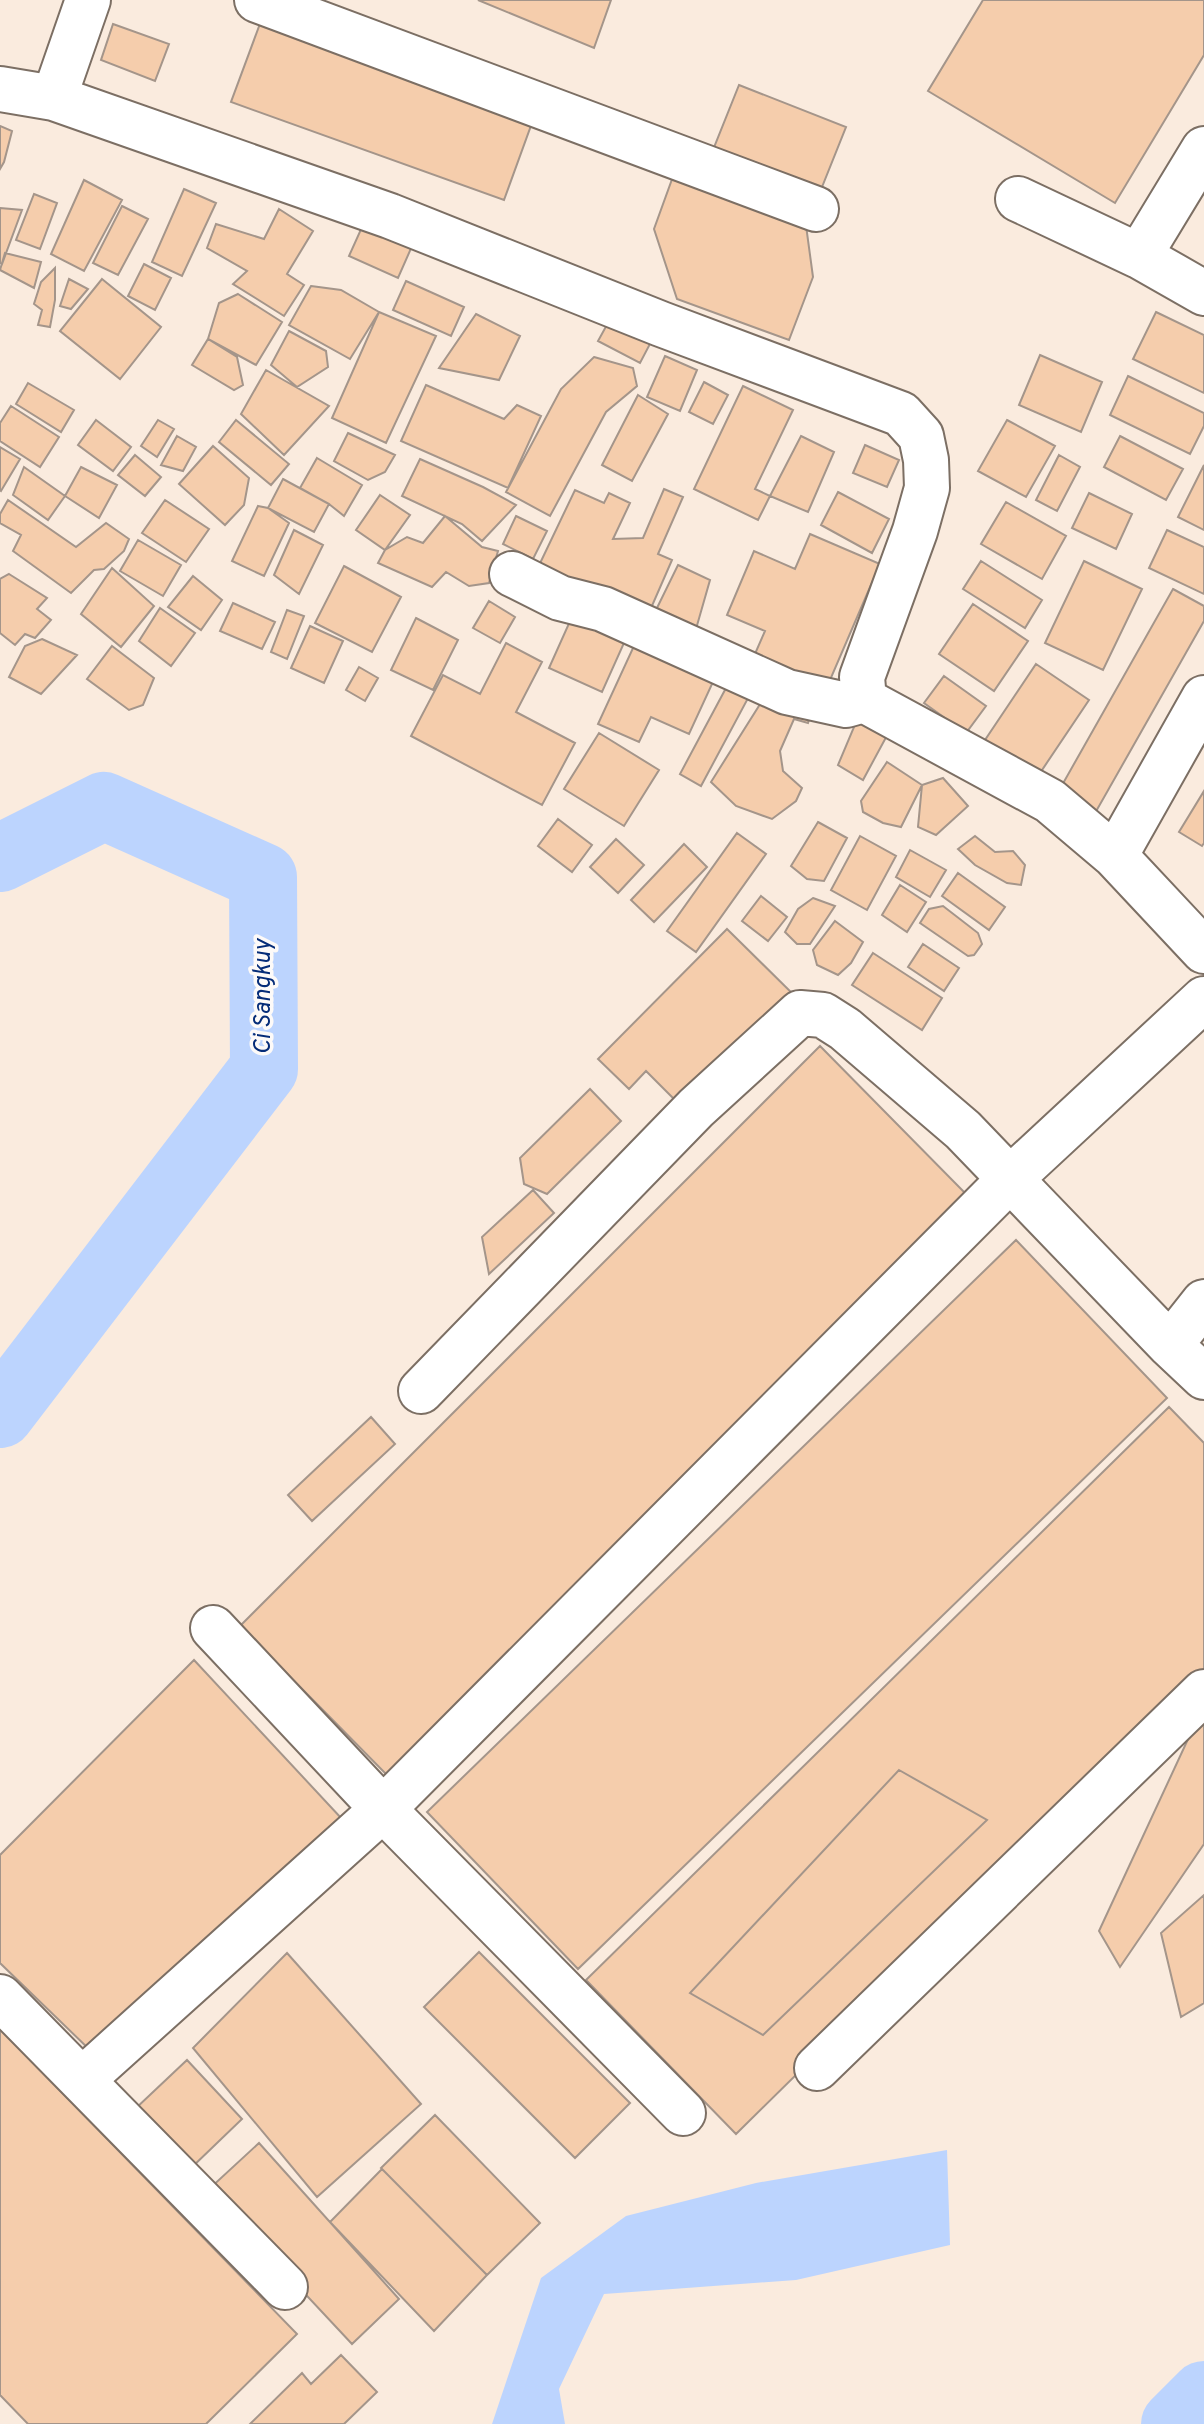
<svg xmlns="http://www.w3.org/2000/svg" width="1204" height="2424" font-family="Overpass,sans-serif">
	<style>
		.water { fill: #bcd4fe }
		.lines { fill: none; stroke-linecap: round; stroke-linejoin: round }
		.river { stroke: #bcd4fe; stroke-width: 68 }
		.building { fill: #f5cdac; stroke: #a4958a; stroke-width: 2 }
		.minor-casing { stroke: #7c6f64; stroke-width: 48 }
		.minor { stroke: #fff; stroke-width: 44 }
		.labels { text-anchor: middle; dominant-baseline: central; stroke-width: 7; stroke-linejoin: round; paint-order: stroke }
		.water-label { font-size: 24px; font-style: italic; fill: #052c78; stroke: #fdfaf8 }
	</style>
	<rect width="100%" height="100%" fill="#faebde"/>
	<path class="water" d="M947 2150 950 2245 796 2280 604 2294 559 2389 565 2424H492L541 2278 626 2216 756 2183Z"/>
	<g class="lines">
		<path class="river" d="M0 858 104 806 263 877 264 1069 0 1414
			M1175 2424 1204 2395"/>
	</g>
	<path class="building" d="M478 0H611L594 48Z
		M983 0H1204V55L1115 203 928 91Z
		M261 21 533 120 504 200 231 102Z
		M113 24 169 44 155 81 101 60Z
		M739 85 846 127 818 197 711 155Z
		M0 126 12 131 4 162 0 169Z
		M675 171 805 218 813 277 789 340 677 299 654 229Z
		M84 180 122 200 84 271 51 254Z
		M184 189 216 203 182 276 152 262Z
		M34 194 57 203 40 249 16 240Z
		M122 206 148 219 118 275 93 263Z
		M0 208 22 210 2 264 0 263Z
		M279 209 313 231 287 274 304 285 284 316 233 284 247 271 207 248 216 224 264 239Z
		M367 216 416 237 398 278 349 256Z
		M5 253 41 262 34 288 0 270Z
		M144 264 171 278 155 310 128 296Z
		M55 268V300L50 327 38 325 42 310 34 304 41 282Z
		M69 279 88 289 71 309 60 306Z
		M102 279 161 327 120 379 60 331Z
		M406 281 464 307 451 336 393 310Z
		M311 286 341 290 379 312 350 359 289 325Z
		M238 294 282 322 256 365 208 339 219 303Z
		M379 312 436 336 386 443 332 418Z
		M1156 312 1204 335V393L1133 359Z
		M476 314 520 336 499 380 439 368Z
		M609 321 651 342 640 363 598 341Z
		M289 331 326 351 328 367 297 387 271 365Z
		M208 339 237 357 243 385 234 390 192 365Z
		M1040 355 1102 382 1081 432 1019 405Z
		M665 356 697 370 680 411 647 397Z
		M594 357 633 368 637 386 606 412 550 516 506 492 561 389Z
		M266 370 329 406 284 455 241 414Z
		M1128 376 1204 413V426L1190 454 1110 415Z
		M704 382 728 395 713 424 689 412Z
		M28 383 74 410 61 432 16 404Z
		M426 385 504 419 517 405 541 416 508 488 401 441Z
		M743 386 793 410 755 489 770 496 758 520 694 489Z
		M638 395 668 414 632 481 602 465Z
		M11 406 59 437 40 467 0 441V423Z
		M96 420 131 447 113 471 78 445Z
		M158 420 174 429 157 457 141 446Z
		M236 420 289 464 271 485 219 442Z
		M1007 420 1055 446 1026 497 978 471Z
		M348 433 395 455 385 472 368 480 334 461Z
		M177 436 196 447 183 471 161 465Z
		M801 436 834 452 808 512 770 496Z
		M1120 436 1183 469 1166 500 1104 467Z
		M865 445 899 460 887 487 853 473Z
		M213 446 249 478 244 505 225 525 179 484Z
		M0 447 20 459 1 491 0 490Z
		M135 455 161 477 145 496 118 475Z
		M1059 455 1080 467 1057 511 1036 500Z
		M317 458 362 485 344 516 329 504 300 488Z
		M420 459 483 487 516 505 482 541 462 524 402 496Z
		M1204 465V530L1178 517Z
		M24 467 65 496 48 520 13 495Z
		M81 467 117 485 99 518 65 496Z
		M283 479 329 504 314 532 268 508Z
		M664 489 683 497 658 554 672 560 648 615 533 578 575 490 604 503 609 493 630 503 613 539 643 538Z
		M838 492 889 519 872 553 821 525Z
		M1089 493 1132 514 1116 549 1072 528Z
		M380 495 410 515 385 550 356 530Z
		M8 500 76 547 106 523 129 539 124 551 104 569 94 570 71 593 13 551 21 535 0 523V514Z
		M165 500 209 529 186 562 142 533Z
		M1006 502 1066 536 1042 579 981 544Z
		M258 506 268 508 289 523 264 576 232 561Z
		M445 516 482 547 498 551 489 583 469 586 446 572 432 587 378 563 385 550 407 537 423 543Z
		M516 516 547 531 533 559 503 544Z
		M294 530 323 545 299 594 274 575Z
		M1167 530 1204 547V594L1149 568Z
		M810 534 880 564 824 694 751 663 765 631 727 615 754 551 795 569Z
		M138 540 181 565 163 596 120 571Z
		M981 561 1042 600 1025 628 963 589Z
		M1084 561 1142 589 1103 670 1045 643Z
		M678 565 710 580 696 629 655 612Z
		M344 566 401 597 372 652 315 623Z
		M112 568 154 606 121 647 81 614Z
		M9 574 47 598 37 609 51 620 35 638 25 634 15 645 0 633V579Z
		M193 576 222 600 201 630 168 607Z
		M1173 589 1204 606V621L1094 815 1057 794Z
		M489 601 515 617 500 643 473 628Z
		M233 603 275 622 262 649 220 631Z
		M973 604 1028 641 994 691 939 654Z
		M160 608 195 633 171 666 139 641Z
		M287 610 304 616 287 659 271 652Z
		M575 610 628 634 602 692 549 668Z
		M416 618 458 640 433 690 391 670Z
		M310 626 343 641 324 683 291 668Z
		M639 635 718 671 689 734 651 717 639 742 598 724Z
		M42 639 77 655 41 694 9 677 25 646Z
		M506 643 542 662 516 712 575 743 542 805 411 736 443 675 480 694Z
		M112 646 154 678 143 705 129 710 87 679Z
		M1036 664 1089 700 1038 776 985 740Z
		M359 667 378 678 365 701 346 690Z
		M733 675 754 687 701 786 680 774Z
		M944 676 986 706 966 733 924 703Z
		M769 690 813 707 808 723 794 719 780 751 783 771 802 788 796 801 772 819 736 806 711 782Z
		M859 715 890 730 863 780 838 765Z
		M599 733 659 770 624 826 564 789Z
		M887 762 922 785 901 827 883 823 863 812 861 801Z
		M943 778 968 806 936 835 918 827 922 785Z
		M1204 791V843L1202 846 1179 832Z
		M558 819 592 845 572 872 538 846Z
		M818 822 847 838 824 881 807 879 791 866Z
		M737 833 766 854 696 952 667 931Z
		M860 836 896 856 867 910 831 890Z
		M975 836 995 852 1013 851 1025 865 1021 885 1007 883 975 865 958 849Z
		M616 839 644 865 618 893 590 867Z
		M684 844 707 867 654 922 631 900Z
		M910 850 946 870 930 897 896 877Z
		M958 873 1005 907 989 930 942 896Z
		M900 885 926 902 907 932 882 915Z
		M761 896 787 917 768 941 742 921Z
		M813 898 835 906 810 944H797L785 932 798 909Z
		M943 906 978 933 982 944 974 955 968 956 920 923 929 909Z
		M835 921 863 942 851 963 838 975 817 965 813 950Z
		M727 929 800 1001 689 1114 646 1071 629 1089 598 1059Z
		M923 944 959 968 944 991 908 967Z
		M873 953 942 998 922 1030 852 985Z
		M820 1046 967 1195 387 1775 240 1626Z
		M590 1089 621 1121 547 1194 524 1184 520 1158Z
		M533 1190 554 1213 489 1274 482 1237Z
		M1016 1240 1167 1398 578 1969 427 1812Z
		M1169 1407 1204 1443V1673L736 2134 586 1980Z
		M371 1417 395 1444 312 1521 288 1495Z
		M194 1660 342 1819 92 2052 0 1963V1855Z
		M1202 1709 1204 1711V1844L1120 1967 1099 1931Z
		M899 1770 987 1820 763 2035 690 1993Z
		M1204 1895V2003L1181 2017 1161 1933Z
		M479 1952 630 2103 575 2158 424 2007Z
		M287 1953 421 2104 317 2197 193 2048Z
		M0 2029 297 2334 206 2424H28L0 2395Z
		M187 2060 242 2119 190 2169 135 2109Z
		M435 2115 540 2223 487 2275 381 2168Z
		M259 2143 399 2299 352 2344 208 2190Z
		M382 2169 487 2275 434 2331 330 2222Z
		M341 2355 377 2392 344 2424H250L302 2373 311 2384Z"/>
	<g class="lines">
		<g class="minor-casing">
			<path id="minor" d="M257 0 816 209
				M0 89 54 98 390 216 661 324 901 414 921 436 926 460 927 488 915 531 862 677 864 700 1050 801 1115 856 1204 951
				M54 98 88 0
				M1204 149 1139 256 1204 293
				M1018 199 1139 256
				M512 574 560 598 603 609 787 692 846 705 864 700
				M1115 856 1204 698
				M1170 1345 1204 1302
				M421 1391 696 1108 800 1013 823 1015 845 1029 963 1130 1170 1345 1204 1377
				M213 1628 383 1809 683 2113
				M0 1997 285 2287
				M817 2068 1204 1692
				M82 2080 383 1809 1010 1179 1204 999"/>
		</g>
		<use href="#minor" class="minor"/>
	</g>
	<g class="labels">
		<g class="water-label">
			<text transform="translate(264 997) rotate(-90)">Ci Sangkuy</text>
		</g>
	</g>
</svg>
